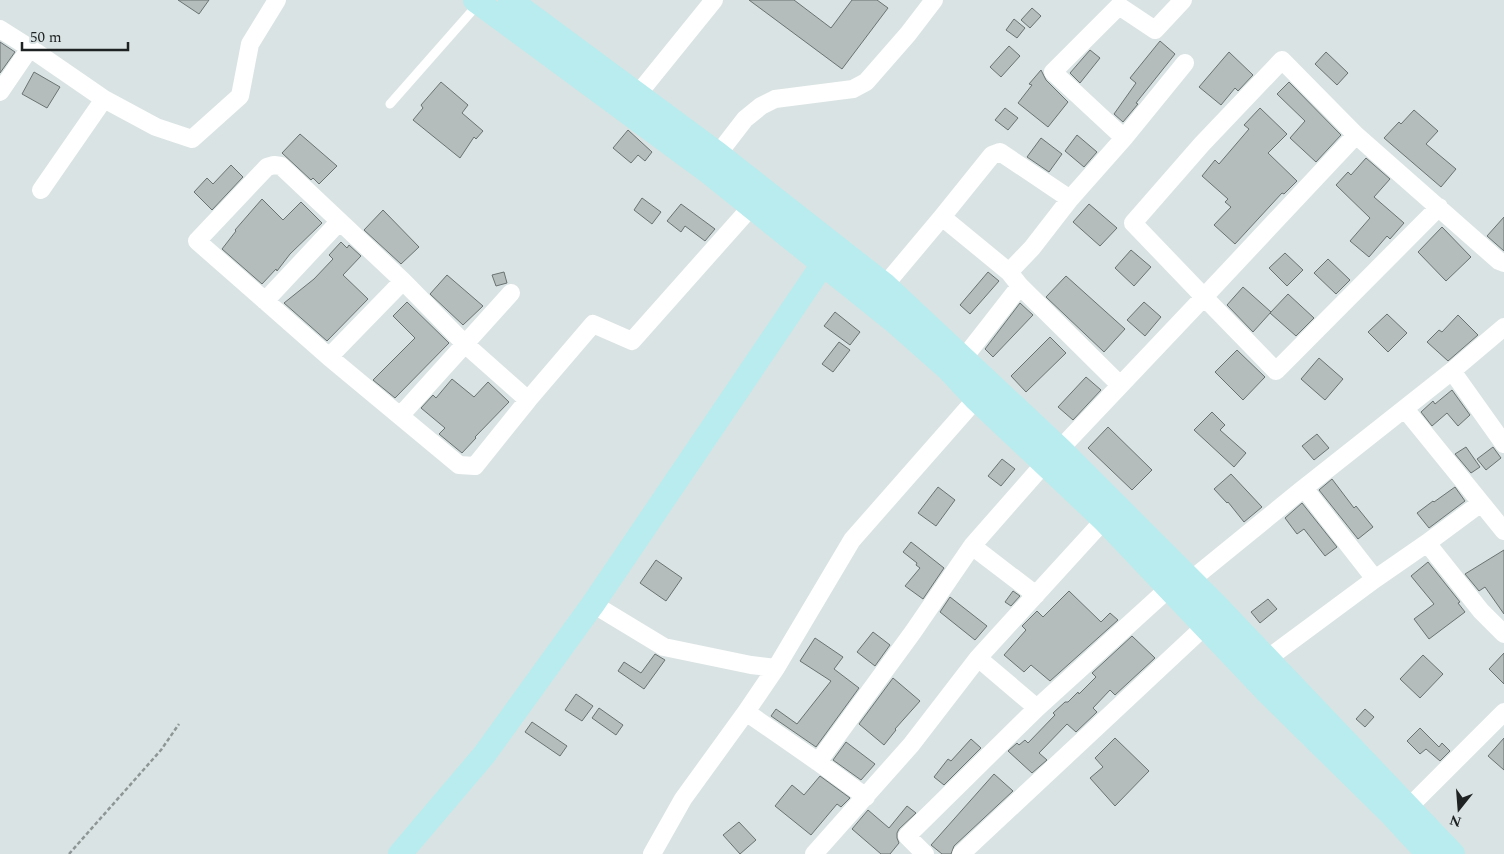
<svg xmlns="http://www.w3.org/2000/svg" width="1504" height="854" font-family="Spectral,serif">
	<style>
		.building { fill: #b4bcbc; stroke: #6b7272 }
		.lines { fill: none; stroke-linecap: round; stroke-linejoin: round }
		.path { stroke: #8e9595; stroke-width: 2.5; stroke-dasharray: 4 2.5; stroke-linecap: butt }
		.lane { stroke: #fff; stroke-width: 9 }
		.street { stroke: #fff; stroke-width: 18 }
		.secondary { stroke: #b8ecee; stroke-width: 24 }
	</style>
	<rect width="100%" height="100%" fill="#dae3e3"/>
	<path class="building" d="M178 0H209L199 14Z
		M749 0H794L831 28 852 0H877L888 8 842 69Z
		M1032 8 1041 16 1030 28 1021 20Z
		M1014 19 1025 28 1017 38 1006 30Z
		M1160 41 1175 54 1136 103 1138 104 1123 122 1114 114 1136 83 1130 78Z
		M0 42 15 52 0 73Z
		M1009 46 1020 56 1001 77 990 67Z
		M1090 50 1100 58 1080 83 1070 73Z
		M1229 52 1253 75 1238 91 1235 88 1221 105 1199 87Z
		M1326 52 1348 73 1337 85 1315 64Z
		M1041 70 1046 80 1068 102 1048 127 1018 103 1032 85 1029 84Z
		M34 72 60 87 47 108 22 94Z
		M441 82 468 105 462 113 483 131 476 139 474 137 460 158 413 120 423 108 421 105Z
		M1289 82 1341 135 1316 162 1290 138 1305 121 1277 94Z
		M1005 108 1018 118 1008 130 995 120Z
		M1260 108 1287 134 1268 153 1297 181 1284 194 1282 193 1235 244 1214 225 1231 207 1225 202 1228 199 1202 176 1215 160 1219 164 1249 129 1244 125Z
		M1414 110 1438 131 1426 144 1456 169 1441 187 1384 138 1399 122 1401 124Z
		M628 130 652 152 645 161 638 155 631 163 613 148Z
		M300 134 337 166 319 184 313 178 311 180 282 153Z
		M1077 135 1097 152 1084 167 1065 151Z
		M1041 138 1062 154 1049 172 1027 157Z
		M1366 158 1390 179 1374 197 1404 223 1390 239 1387 236 1369 257 1350 241 1370 218 1336 185 1348 172 1351 175Z
		M231 165 243 177 212 210 194 192 207 178 213 184Z
		M642 198 661 212 652 224 634 210Z
		M262 199 283 220 301 202 322 223 290 254 277 271 276 269 262 284 222 249 236 231 235 230Z
		M681 204 715 229 705 241 685 226 681 232 667 221Z
		M1089 204 1117 228 1100 246 1073 222Z
		M383 210 419 247 401 264 364 230Z
		M1504 217V251L1487 236Z
		M1442 227 1471 257 1446 281 1418 252Z
		M341 242 347 248 349 245 361 256 343 275 368 299 327 341 284 303 314 279 333 259 329 255Z
		M1131 250 1151 267 1134 286 1115 268Z
		M1285 253 1303 270 1287 286 1269 268Z
		M1328 259 1350 280 1336 294 1314 273Z
		M504 272 507 283 496 286 492 275Z
		M988 272 999 281 970 314 960 305Z
		M447 275 483 306 463 325 430 294Z
		M1066 276 1125 329 1104 352 1046 297Z
		M1243 287 1271 312 1253 332 1227 305Z
		M1288 294 1314 318 1296 336 1270 313Z
		M407 302 449 343 395 398 373 380 415 338 393 316Z
		M1144 302 1161 317 1145 336 1127 320Z
		M1020 303 1033 315 993 357 985 349Z
		M835 312 860 332 850 345 824 326Z
		M1387 314 1407 333 1388 352 1368 332Z
		M1458 315 1478 335 1448 361 1427 342 1439 330 1442 332Z
		M1050 337 1066 353 1026 392 1011 376Z
		M839 342 850 350 833 372 822 364Z
		M1237 350 1265 377 1243 400 1215 372Z
		M1319 358 1343 379 1325 400 1301 379Z
		M1086 377 1101 390 1073 420 1058 407Z
		M452 379 474 397 488 382 509 402 475 437 476 438 462 453 439 434 445 428 421 408 433 395 436 398Z
		M1452 390 1470 415 1458 426 1447 413 1432 426 1421 412 1433 401 1435 404Z
		M1212 412 1225 425 1220 430 1246 453 1234 467 1194 430Z
		M1108 427 1152 470 1132 490 1088 448Z
		M1317 434 1329 448 1314 460 1302 446Z
		M1466 447 1480 467 1471 473 1455 454Z
		M1493 447 1501 458 1486 470 1477 459Z
		M1002 459 1015 469 1001 486 988 476Z
		M1231 474 1262 507 1244 522 1228 502 1227 503 1214 489Z
		M1332 479 1354 508 1356 506 1373 527 1358 539 1319 490Z
		M938 487 955 500 936 526 918 513Z
		M1455 487 1465 501 1429 528 1417 513 1433 501 1434 502Z
		M1302 503 1337 547 1325 556 1304 529 1297 534 1285 518Z
		M911 542 944 568 923 599 905 586 920 568 916 565 917 563 903 552Z
		M1504 550V614L1485 587 1479 591 1465 574Z
		M656 560 682 578 666 601 640 583Z
		M1428 562 1460 602 1458 603 1465 612 1429 639 1414 619 1434 604 1411 576Z
		M1013 591 1020 596 1011 606 1005 602Z
		M1069 591 1101 622 1110 613 1118 620 1050 681 1031 665 1024 672 1004 655 1026 630 1022 626 1037 611 1043 617Z
		M950 597 987 626 975 640 940 612Z
		M1268 599 1277 609 1260 623 1251 612Z
		M873 632 890 645 875 666 857 652Z
		M1132 636 1155 658 1115 695 1110 690 1093 708 1097 712 1076 732 1067 724 1039 753 1047 760 1032 773 1008 751 1017 743 1019 745 1025 740 1028 743 1055 715 1053 713 1065 702H1068L1078 692 1079 694 1096 677 1092 673Z
		M815 638 843 657 834 669 859 688 816 747 771 716 776 709 797 724 831 681 800 661Z
		M1504 653V684L1489 669Z
		M655 654 665 660 644 689 618 671 624 662 641 673Z
		M1423 655 1443 674 1420 698 1400 679Z
		M893 678 920 701 895 729 896 730 884 745 859 724Z
		M576 694 593 706 582 721 565 710Z
		M599 708 623 725 616 735 592 718Z
		M1365 709 1374 717 1365 727 1356 719Z
		M532 722 567 746 560 756 525 732Z
		M1420 728 1439 747 1442 743 1450 751 1440 761 1426 749 1420 754 1407 741Z
		M1115 738 1149 771 1115 806 1090 778 1103 767 1095 758Z
		M1504 738V770L1488 756Z
		M971 739 981 748 944 785 934 777 948 759 951 761Z
		M846 742 875 764 861 780 833 760Z
		M994 774 1013 791 954 846 951 854H942L931 845Z
		M820 776 850 798 841 807 837 804 811 835 775 806 792 785 804 795Z
		M907 806 916 813 899 829 897 833V838L899 843 890 854H881L852 829 868 810 889 828Z
		M739 822 756 840 740 854 723 835Z"/>
	<g class="lines">
		<path class="path" d="M69 854 161 750 179 724"/>
		<path class="lane" d="M390 104 479 3"/>
		<path class="street" d="M0 29 30 48 0 92
			M30 48 104 99 41 190
			M638 94 714 0
			M104 99 156 127 192 139 240 96 250 44 277 0
			M1124 138 1185 63
			M718 154 745 119 761 106 775 99 853 89 866 82 908 34 934 0
			M1070 199 1124 138 1053 72 1119 6 1155 30 1183 0
			M1439 207 1276 371 1204 297 1356 135 1499 261 1504 263
			M942 217 1009 272 1020 286 1120 385
			M885 285 942 217 992 155 1000 152 1070 199 1032 248 1009 272
			M265 301 339 222
			M329 357 403 281
			M963 359 1020 286
			M1452 371 1504 444
			M528 400 475 466 459 465 329 357 197 241 267 167 274 165 281 166 403 281 466 345 528 400 593 324 632 341 752 206
			M1405 409 1504 531
			M400 416 511 293
			M1060 449 1204 297 1133 223 1202 144 1282 60 1356 135
			M1427 543 1481 503
			M1375 579 1427 543 1481 611 1504 634
			M1191 580 1304 488
			M1036 595 972 546 1044 464
			M593 604 664 647 751 665 776 668
			M978 658 1037 708
			M1267 659 1375 579 1304 488 1452 371 1504 327
			M818 762 913 632 972 546
			M866 797 818 762 746 712 776 668 852 540 976 399
			M1409 807 1504 712
			M652 854 683 799 746 712
			M814 854 911 745 978 658 1104 520
			M925 854 907 836 1037 708 1168 589
			M961 854 1204 627"/>
		<path class="secondary" d="M475 0 707 171 896 323 948 369 976 399 1104 520 1267 692 1392 815 1428 854
			M510 0 718 154 885 285 1060 449 1216 605 1453 854
			M400 854 484 755 593 604 823 264"/>
	</g>
	<g transform="translate(1459 809) rotate(197)" stroke="#dae3e3" stroke-width="4" paint-order="stroke">
	<path d="M0-4L9 19L0 12L-9 19Z" fill="#1e2222"/>
	<text y="-8" font-size="14" font-weight="bold" text-anchor="middle" fill="#1e2222">N</text>
	</g>
	<path d="M22 42v8h106v-8" fill="none" stroke="#1e2222" stroke-width="2.5"/>
	<text x="30" y="42" font-size="15" fill="#1e2222" stroke="#dae3e3" stroke-width="4" paint-order="stroke">50 m</text>
</svg>
